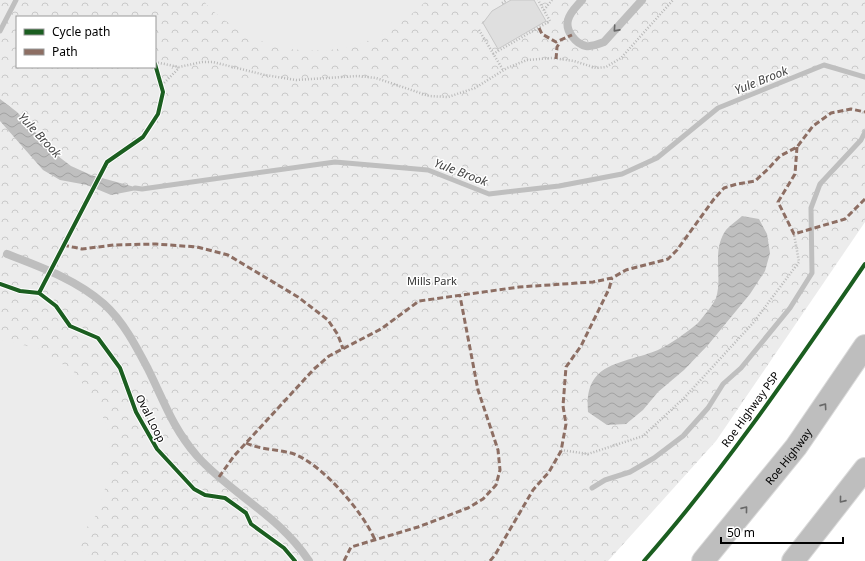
<svg xmlns="http://www.w3.org/2000/svg" width="865" height="561" font-family="'Noto Sans',sans-serif">
	<style>
		.park { fill: url(#park-crowns); fill-rule: evenodd }
		.pitch { fill: #ececec }
		.water { fill: url(#water-waves) }
		.lines { fill: none; stroke-linecap: round; stroke-linejoin: round }
		.stream { stroke: #bfbfbf; stroke-width: 5 }
		.building { fill: #dfdfdf; stroke: #c7c7c7 }
		.highway-casing { stroke: #dbdbdb; stroke-width: 24 }
		.path { stroke: #b9b9b9; stroke-width: 2.5; stroke-dasharray: 1 2; stroke-linecap: butt }
		.lane { stroke: #bebebe; stroke-width: 8 }
		.highway { stroke: #bebebe; stroke-width: 22 }
		.quiet { stroke: #8d6e63; stroke-width: 3; stroke-dasharray: 6 3; stroke-linecap: butt }
		.cycleway-casing { stroke: #fff; stroke-width: 6 }
		.cycleway { stroke: #1b5e20; stroke-width: 4 }
		.oneway { stroke: #686868 }
		.labels { text-anchor: middle; dominant-baseline: central; stroke-width: 3; stroke-linejoin: round; paint-order: stroke }
		.park-label { font-size: 11px; fill: #333; stroke: #fff }
		.street-label { font-size: 11px; fill: #000; stroke: #fff }
		.water-label { font-size: 12px; font-style: italic; fill: #444; stroke: #fff }
	</style>
	<defs>
		<pattern id="park-crowns" width="20" height="18" patternUnits="userSpaceOnUse"><rect width="20" height="18" fill="#ececec"/><path d="M2 6a3 3 0 1 1 6 0M12 15a3 3 0 1 1 6 0" fill="none" stroke="#c9c9c9"/></pattern>
		<pattern id="water-waves" width="16" height="10" patternUnits="userSpaceOnUse"><rect width="16" height="10" fill="#bfbfbf"/><path d="M0 5q4-4 8 0t8 0" fill="none" stroke="#a2a2a2"/></pattern>
	</defs>
	<rect width="100%" height="100%" fill="#fff"/>
	<path class="park" d="M0 0H865V222L716 441 608 561H0ZM17 17H155V67H17Z"/>
	<path class="pitch" d="M203 0H427C391 36 353 54 301 50 293 49 284 50 277 47 268 45 260 40 252 36 234 27 215 16 203 0Z
		M0 340 41 349 75 373 99 407 110 435 109 477 96 515 74 545 97 561H0Z"/>
	<path class="water" d="M0 99 17 112 54 153 71 166 91 175 142 189 111 195 87 185 60 180 43 170 0 121Z
		M742 216 759 219 767 234 770 253 765 271 750 294 708 345 684 370 658 392 643 410 626 424 607 425 588 412C584 361 621 365 658 350 672 343 686 333 698 323 703 317 713 305 716 298 723 276 711 251 726 230 730 225 737 221 742 216Z"/>
	<g class="lines">
		<path class="stream" d="M0 31 16 0
			M135 188 142 189 335 162 428 170 489 194 559 186 622 174 657 158 718 108 824 65 865 77
			M592 488 605 480 630 472 654 458 683 436 708 408 723 384 741 368 790 308 812 273 811 208 820 184 861 140 865 132"/>
	</g>
	<path class="building" d="M511 0H534L546 21 498 49 483 23 492 11Z"/>
	<g class="lines">
		<g class="highway-casing">
			<g id="highway">
				<path id="s1" d="M703 561 796 447 865 346"/>
				<path d="M793 561 865 469"/>
			</g>
		</g>
		<path class="path" d="M502 3 507 0
			M544 10 552 0
			M479 30 503 70
			M493 54 550 21 538 0
			M155 62 179 67 202 62H213L265 75 296 80 358 76 376 78 429 96 448 97 475 88 507 68 527 60 552 58 574 61 596 68 606 67 621 58 673 0
			M162 85 179 68
			M561 450 588 454 643 436 684 398 753 323 799 262 794 234"/>
		<path class="lane" d="M582 0C577 6 570 12 568 20 565 31 576 44 586 46 592 47 599 44 604 42L642 0
			M7 254C41 267 77 280 104 304 123 321 136 346 148 369 164 401 172 427 197 456 231 494 280 516 309 561"/>
		<use href="#highway" class="highway"/>
		<path class="quiet" d="M539 28 542 34 556 42 572 35
			M556 59 557 47 560 42
			M797 147 795 174 778 202 794 234 845 219 865 199
			M63 245 82 249 114 245 156 244 197 247 228 255 298 297 328 320 338 335 343 349
			M246 443C261 450 278 449 294 454 323 465 363 512 375 540
			M219 477 234 456 314 369 329 356 381 329 419 301 519 287 593 282 612 278 626 270 668 259 677 250 714 199 724 188 737 184 755 181 768 169 780 156 797 147 813 126 831 113 851 109 865 112
			M344 561 351 547 418 527 468 508 483 499 496 485 500 470 498 450 478 390 460 296
			M490 561 495 555 533 490 549 472 561 451 566 424 563 406 566 367 581 346 609 289 612 278"/>
		<g class="cycleway-casing">
			<path id="cycleway" d="M0 284 20 291 39 293 56 306 70 326 98 338 120 368 136 412 157 449 194 489 205 495 225 498 246 513 251 524 284 548 295 561
				M39 293 107 162 143 137 158 114 163 92 155 64
				M644 561C725 469 796 364 865 264"/>
		</g>
		<use href="#cycleway" class="cycleway"/>
	</g>
	<defs><path id="oneway-chevron" d="M-2-3.5L2.5 0L-2 3.5" fill="none" stroke-width="1.6" stroke-linecap="round" stroke-linejoin="round"/></defs>
	<g class="oneway">
		<use href="#oneway-chevron" transform="translate(616 29) rotate(132)"/>
		<use href="#oneway-chevron" transform="translate(824 406) rotate(-55)"/>
		<use href="#oneway-chevron" transform="translate(842 500) rotate(129)"/>
		<use href="#oneway-chevron" transform="translate(745 509) rotate(-51)"/>
	</g>
	<g class="labels">
		<g class="park-label">
			<text x="432" y="280">Mills Park</text>
		</g>
		<g class="street-label">
			<text transform="translate(750 409) rotate(-54)">Roe Highway PSP</text>
			<text transform="translate(151 418) rotate(63)">Oval Loop</text>
			<text stroke="none"><textPath href="#s1" startOffset="135">Roe Highway</textPath></text>
		</g>
		<g class="water-label">
			<text transform="translate(761 80) rotate(-22)">Yule Brook</text>
			<text transform="translate(40 135) rotate(47)">Yule Brook</text>
			<text transform="translate(461 172) rotate(21)">Yule Brook</text>
		</g>
	</g>
	<rect x="16" y="16" width="140" height="52" fill="#ffffff" stroke="#999999"/>
	<rect x="24" y="29" width="20" height="6" fill="#1b5e20" stroke="#999999"/>
	<text x="52" y="36" font-size="12" fill="#000000">Cycle path</text>
	<rect x="24" y="49" width="20" height="6" fill="#8d6e63" stroke="#999999"/>
	<text x="52" y="56" font-size="12" fill="#000000">Path</text>
	<path d="M721 537v6h122v-6" fill="none" stroke="#000000" stroke-width="2"/>
	<text x="727" y="537" font-size="12" fill="#000000" stroke="#ffffff" stroke-width="3" paint-order="stroke">50 m</text>
</svg>
